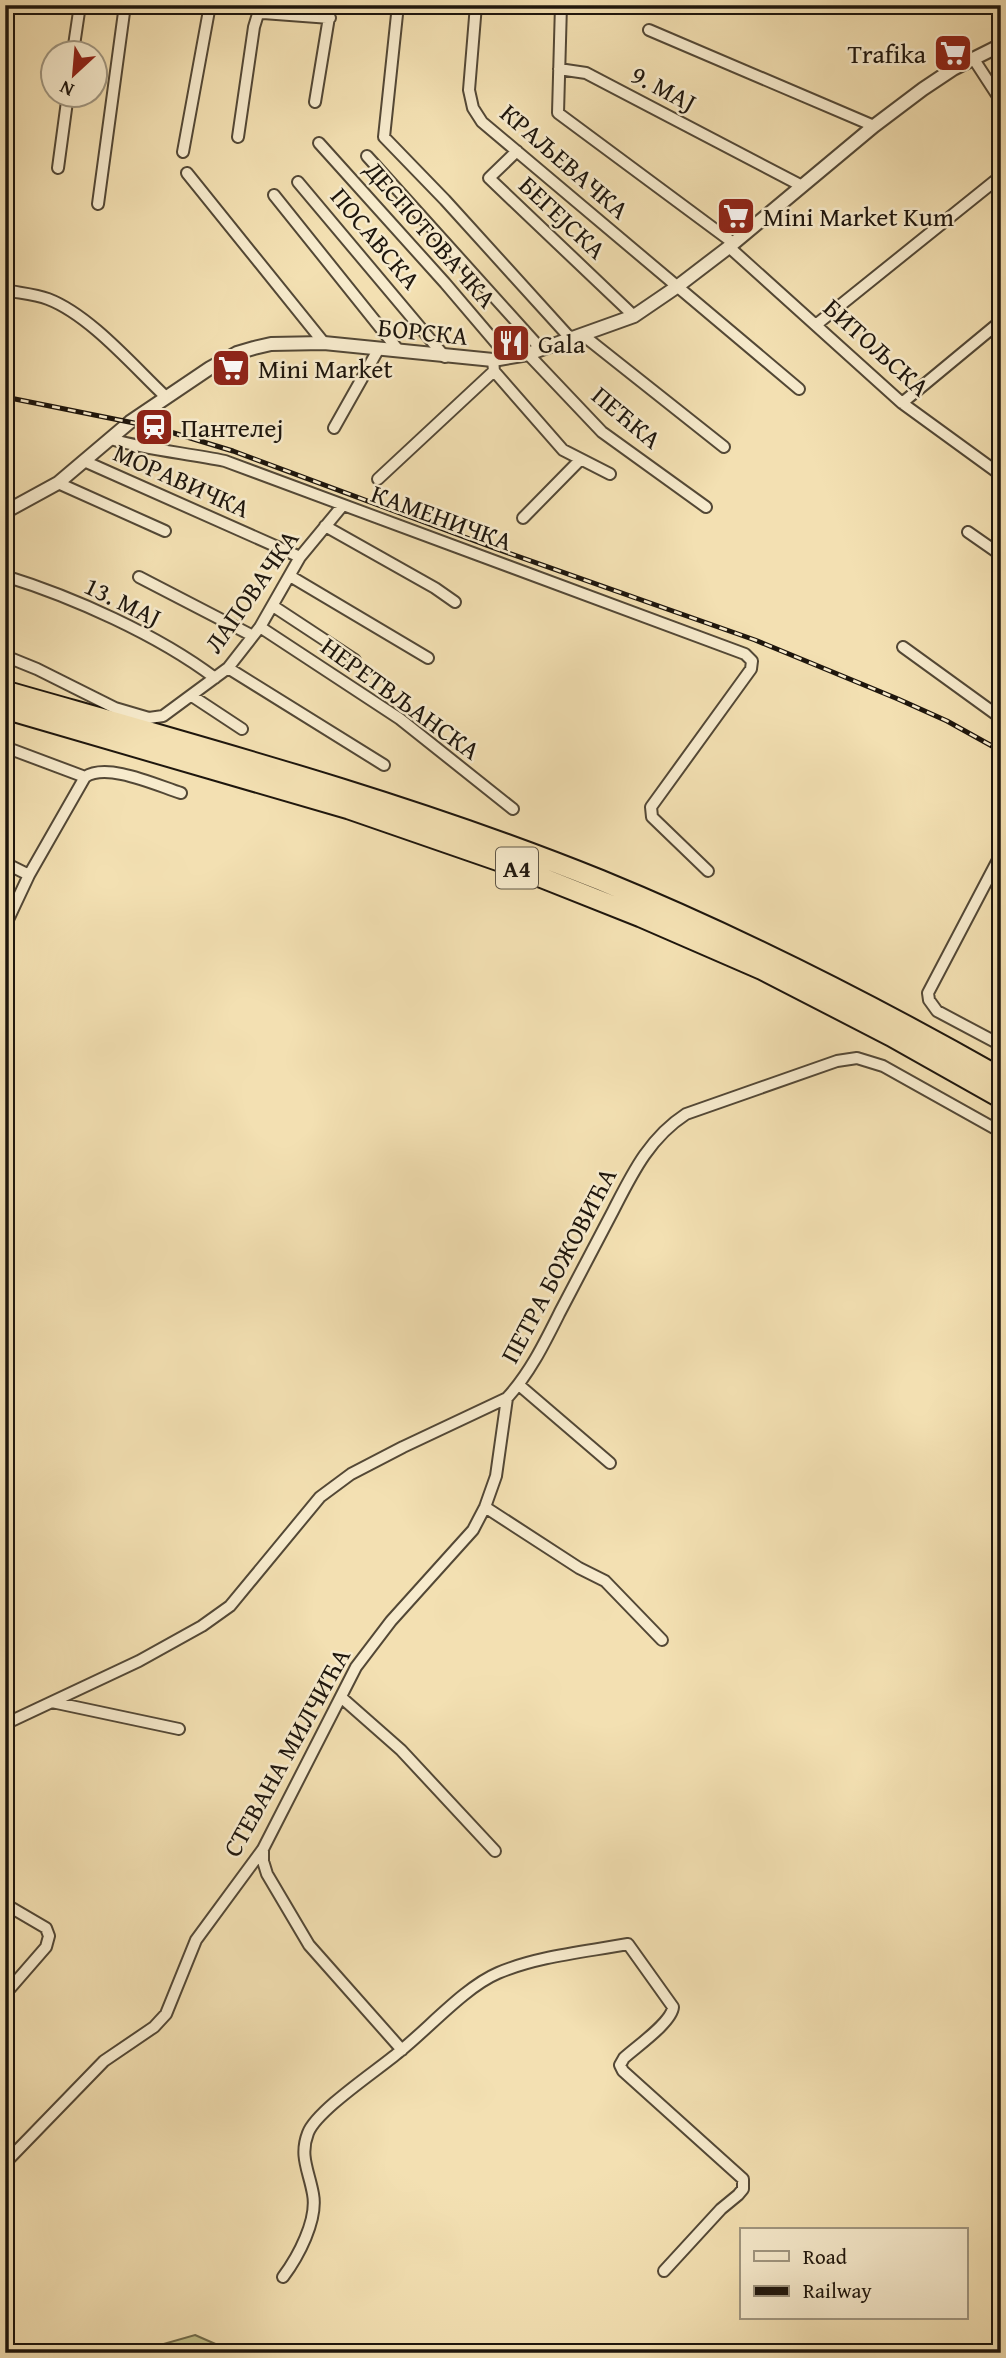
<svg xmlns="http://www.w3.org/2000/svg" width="1006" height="2358" font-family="'Gentium Book Plus',serif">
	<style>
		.green { fill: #c2c088; stroke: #706b4a; stroke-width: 2 }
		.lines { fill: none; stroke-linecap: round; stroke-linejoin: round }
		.minor-casing { stroke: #534836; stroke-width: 14 }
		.tertiary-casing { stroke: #534836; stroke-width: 16 }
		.motorway-casing { stroke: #1e160d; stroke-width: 23 }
		.minor { stroke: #f7ebcd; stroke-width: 10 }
		.tertiary { stroke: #f7ebcd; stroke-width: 12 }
		.motorway { stroke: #f3e0b2; stroke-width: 19 }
		.rail-casing { stroke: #1e160d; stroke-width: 5 }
		.rail { stroke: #f7ebcd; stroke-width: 2.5; stroke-dasharray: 8; stroke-linecap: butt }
		.labels { text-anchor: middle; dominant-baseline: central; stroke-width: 5; stroke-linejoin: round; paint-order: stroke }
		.shield { fill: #f7ebcd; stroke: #5f5647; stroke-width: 2 }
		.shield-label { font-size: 24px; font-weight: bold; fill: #1e160d }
		.poi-label { font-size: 26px; fill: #1e160d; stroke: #f7ebcd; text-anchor: start }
		.street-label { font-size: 26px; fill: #1e160d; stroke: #f7ebcd }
	</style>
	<rect width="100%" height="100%" fill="#f3e0b2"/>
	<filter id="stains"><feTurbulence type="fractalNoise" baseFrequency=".00286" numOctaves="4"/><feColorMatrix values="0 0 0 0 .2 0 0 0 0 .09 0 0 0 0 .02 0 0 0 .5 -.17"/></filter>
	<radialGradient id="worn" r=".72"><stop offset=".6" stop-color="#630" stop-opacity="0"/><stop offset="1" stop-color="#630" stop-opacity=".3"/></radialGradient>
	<path class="green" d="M195 2335 236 2353H132Z"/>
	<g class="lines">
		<g class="minor-casing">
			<path id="minor" d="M398 5 384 137 445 200 571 339
				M476 5 469 90 473 108 482 122 799 389
				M561 5 558 113 732 242
				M649 30 874 126
				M73 52 80 5
				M973 58 1001 101
				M559 69 586 73 802 186
				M315 102 331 5
				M238 137 254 27 258 14 263 13 330 18
				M319 143 445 283 508 357
				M517 151 489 178 634 316
				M183 152 210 5
				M367 156 541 349
				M58 168 68 94
				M187 173 324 343
				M298 182 445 357
				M274 195 399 351
				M98 204 125 5
				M729 247 902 403 1001 475
				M5 290C19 293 35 294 48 299 90 315 134 367 166 397
				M817 324 1001 176
				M584 336 724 447
				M528 354 602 432 706 507
				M494 371 563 450 610 474
				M902 403 1001 321
				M334 428 378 350
				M111 439C147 450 187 453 225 461L745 654 752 661 751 669 651 807 652 817 708 871
				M84 461 300 557
				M378 479 494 371 493 360
				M58 483 165 531
				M523 518 580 460
				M325 526 435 588 455 602
				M968 532 1001 555
				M5 576C73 597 158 635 215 678
				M290 576 428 658
				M139 577 253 636
				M273 606 355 660
				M260 627 400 719 513 809
				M903 647 1001 718
				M5 656 37 669 115 708 149 718 163 716 228 668 260 627 300 557 343 505
				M228 668 384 765
				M192 696 242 729
				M5 747 85 777
				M85 777C107 762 156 785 181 793
				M1001 854 928 993 929 1000 937 1011 1001 1045
				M5 863 29 875
				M5 926 29 875 85 777
				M519 1385 610 1463
				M485 1507 579 1568 605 1581 662 1640
				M342 1698 401 1750 495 1851
				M52 1702 179 1729
				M5 1724 139 1661 202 1626 230 1606 320 1497 351 1474 403 1447 507 1398C530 1373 545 1342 560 1312 578 1278 595 1245 613 1211 632 1174 649 1138 686 1114L837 1061 857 1058 883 1066 1001 1132
				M263 1849V1861L267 1874 309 1945 402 2050
				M5 1904 46 1928 49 1936 46 1947 6 1993
				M5 2163 104 2061 154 2027 166 2014 196 1940 263 1849 356 1667 391 1621 473 1530 485 1507 496 1476 507 1398
				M283 2277C298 2257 318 2220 313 2194 309 2171 299 2156 308 2133 317 2110 378 2070 399 2052 428 2029 465 1987 498 1973 538 1956 585 1952 628 1944L673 2007C672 2022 636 2047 624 2058L620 2065 623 2071 743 2179V2189L738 2195 721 2209 664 2271"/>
		</g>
		<g class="tertiary-casing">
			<path id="tertiary" d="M5 512 58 483 130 422 210 368 237 353 254 348 271 344 324 343 493 360 528 354 634 316 678 286 729 247 874 126 923 89 953 69 1001 45"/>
		</g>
		<g class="motorway-casing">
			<path id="motorway" d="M5 691C205 748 407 802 600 880 739 937 871 1004 1001 1078
				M5 709 349 809 505 863 641 917 763 970 891 1036 1001 1098"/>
		</g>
		<use href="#minor" class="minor"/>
		<use href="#tertiary" class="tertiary"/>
		<use href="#motorway" class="motorway"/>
		<g class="rail-casing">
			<path id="rail" d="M5 397 154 427 233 451 494 548 755 640 898 699 947 721 1001 751"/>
		</g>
		<use href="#rail" class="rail"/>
	</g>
	<defs>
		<g id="supermarket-square" transform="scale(2.0125)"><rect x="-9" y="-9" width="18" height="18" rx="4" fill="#8f2418" stroke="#f7ebcd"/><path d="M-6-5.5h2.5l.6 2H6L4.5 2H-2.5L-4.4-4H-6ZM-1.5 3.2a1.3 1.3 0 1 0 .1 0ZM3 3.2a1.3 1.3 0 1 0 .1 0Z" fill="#fff"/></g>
		<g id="restaurant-square" transform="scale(2.0125)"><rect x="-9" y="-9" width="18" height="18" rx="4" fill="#8f2418" stroke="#f7ebcd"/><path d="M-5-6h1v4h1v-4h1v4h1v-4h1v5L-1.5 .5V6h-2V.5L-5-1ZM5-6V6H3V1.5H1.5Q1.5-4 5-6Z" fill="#fff"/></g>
		<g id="station-square" transform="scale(2.0125)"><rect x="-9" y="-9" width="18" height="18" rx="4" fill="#8f2418" stroke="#f7ebcd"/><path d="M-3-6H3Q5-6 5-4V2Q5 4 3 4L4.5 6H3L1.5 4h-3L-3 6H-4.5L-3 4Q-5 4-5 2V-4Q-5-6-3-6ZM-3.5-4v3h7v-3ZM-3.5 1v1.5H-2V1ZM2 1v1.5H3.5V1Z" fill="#fff"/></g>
	</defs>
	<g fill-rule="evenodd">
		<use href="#supermarket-square" x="953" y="53"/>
		<use href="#supermarket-square" x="736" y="216"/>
		<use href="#restaurant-square" x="511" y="343"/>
		<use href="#supermarket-square" x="231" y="368"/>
		<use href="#station-square" x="154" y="427"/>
	</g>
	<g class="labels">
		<rect class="shield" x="496" y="847.5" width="42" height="41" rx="5"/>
		<g class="shield-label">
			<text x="517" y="868">A4</text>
		</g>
		<g class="poi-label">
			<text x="926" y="53" text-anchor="end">Trafika</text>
			<text x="763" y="216">Mini Market Kum</text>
			<text x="538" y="343">Gala</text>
			<text x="258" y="368">Mini Market</text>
			<text x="181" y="427">Пантелеј</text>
		</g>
		<g class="street-label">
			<text transform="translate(664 88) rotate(28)">9. МАЈ</text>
			<text transform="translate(565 161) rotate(41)">КРАЉЕВАЧКА</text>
			<text transform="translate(563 217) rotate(43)">БЕГЕЈСКА</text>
			<text transform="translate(431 234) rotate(49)">ДЕСПОТОВАЧКА</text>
			<text transform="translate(376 238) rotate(50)">ПОСАВСКА</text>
			<text transform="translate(423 331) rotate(6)">БОРСКА</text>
			<text transform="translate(877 347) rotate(42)">БИТОЉСКА</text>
			<text transform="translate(627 417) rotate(40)">ПЕЋКА</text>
			<text transform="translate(182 480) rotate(24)">МОРАВИЧКА</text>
			<text transform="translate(442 517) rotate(20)">КАМЕНИЧКА</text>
			<text transform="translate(251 591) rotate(-55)">ЛАПОВАЧКА</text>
			<text transform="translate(123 601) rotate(26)">13. МАЈ</text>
			<text transform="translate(401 698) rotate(36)">НЕРЕТВЉАНСКА</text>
			<text transform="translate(558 1265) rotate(-62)">ПЕТРА БОЖОВИЋА</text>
			<text transform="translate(286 1752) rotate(-61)">СТЕВАНА МИЛЧИЋА</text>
		</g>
	</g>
	<rect width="1006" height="2358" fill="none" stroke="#f3e0b2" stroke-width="28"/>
	<rect x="7" y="7" width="992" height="2344" fill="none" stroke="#1e160d" stroke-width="3.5"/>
	<rect x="14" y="14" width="978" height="2330" fill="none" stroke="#1e160d" stroke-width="2"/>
	<rect x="740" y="2228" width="228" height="91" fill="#f7ebcd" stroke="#a09680" stroke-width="2"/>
	<rect x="754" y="2251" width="35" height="10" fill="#f7ebcd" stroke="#a09680" stroke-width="2"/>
	<text x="803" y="2264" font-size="21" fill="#1e160d">Road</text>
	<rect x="754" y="2286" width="35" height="10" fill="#1e160d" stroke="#a09680" stroke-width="2"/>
	<text x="803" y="2298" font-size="21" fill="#1e160d">Railway</text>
	<g transform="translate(74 74) rotate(206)"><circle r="33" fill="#f7ebcd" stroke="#a09680" stroke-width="2"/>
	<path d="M0-5L12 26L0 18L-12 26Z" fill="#8f2418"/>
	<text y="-10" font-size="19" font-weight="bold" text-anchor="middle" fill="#1e160d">N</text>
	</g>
	<rect width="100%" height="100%" filter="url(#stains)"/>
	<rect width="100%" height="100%" fill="url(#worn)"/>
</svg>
